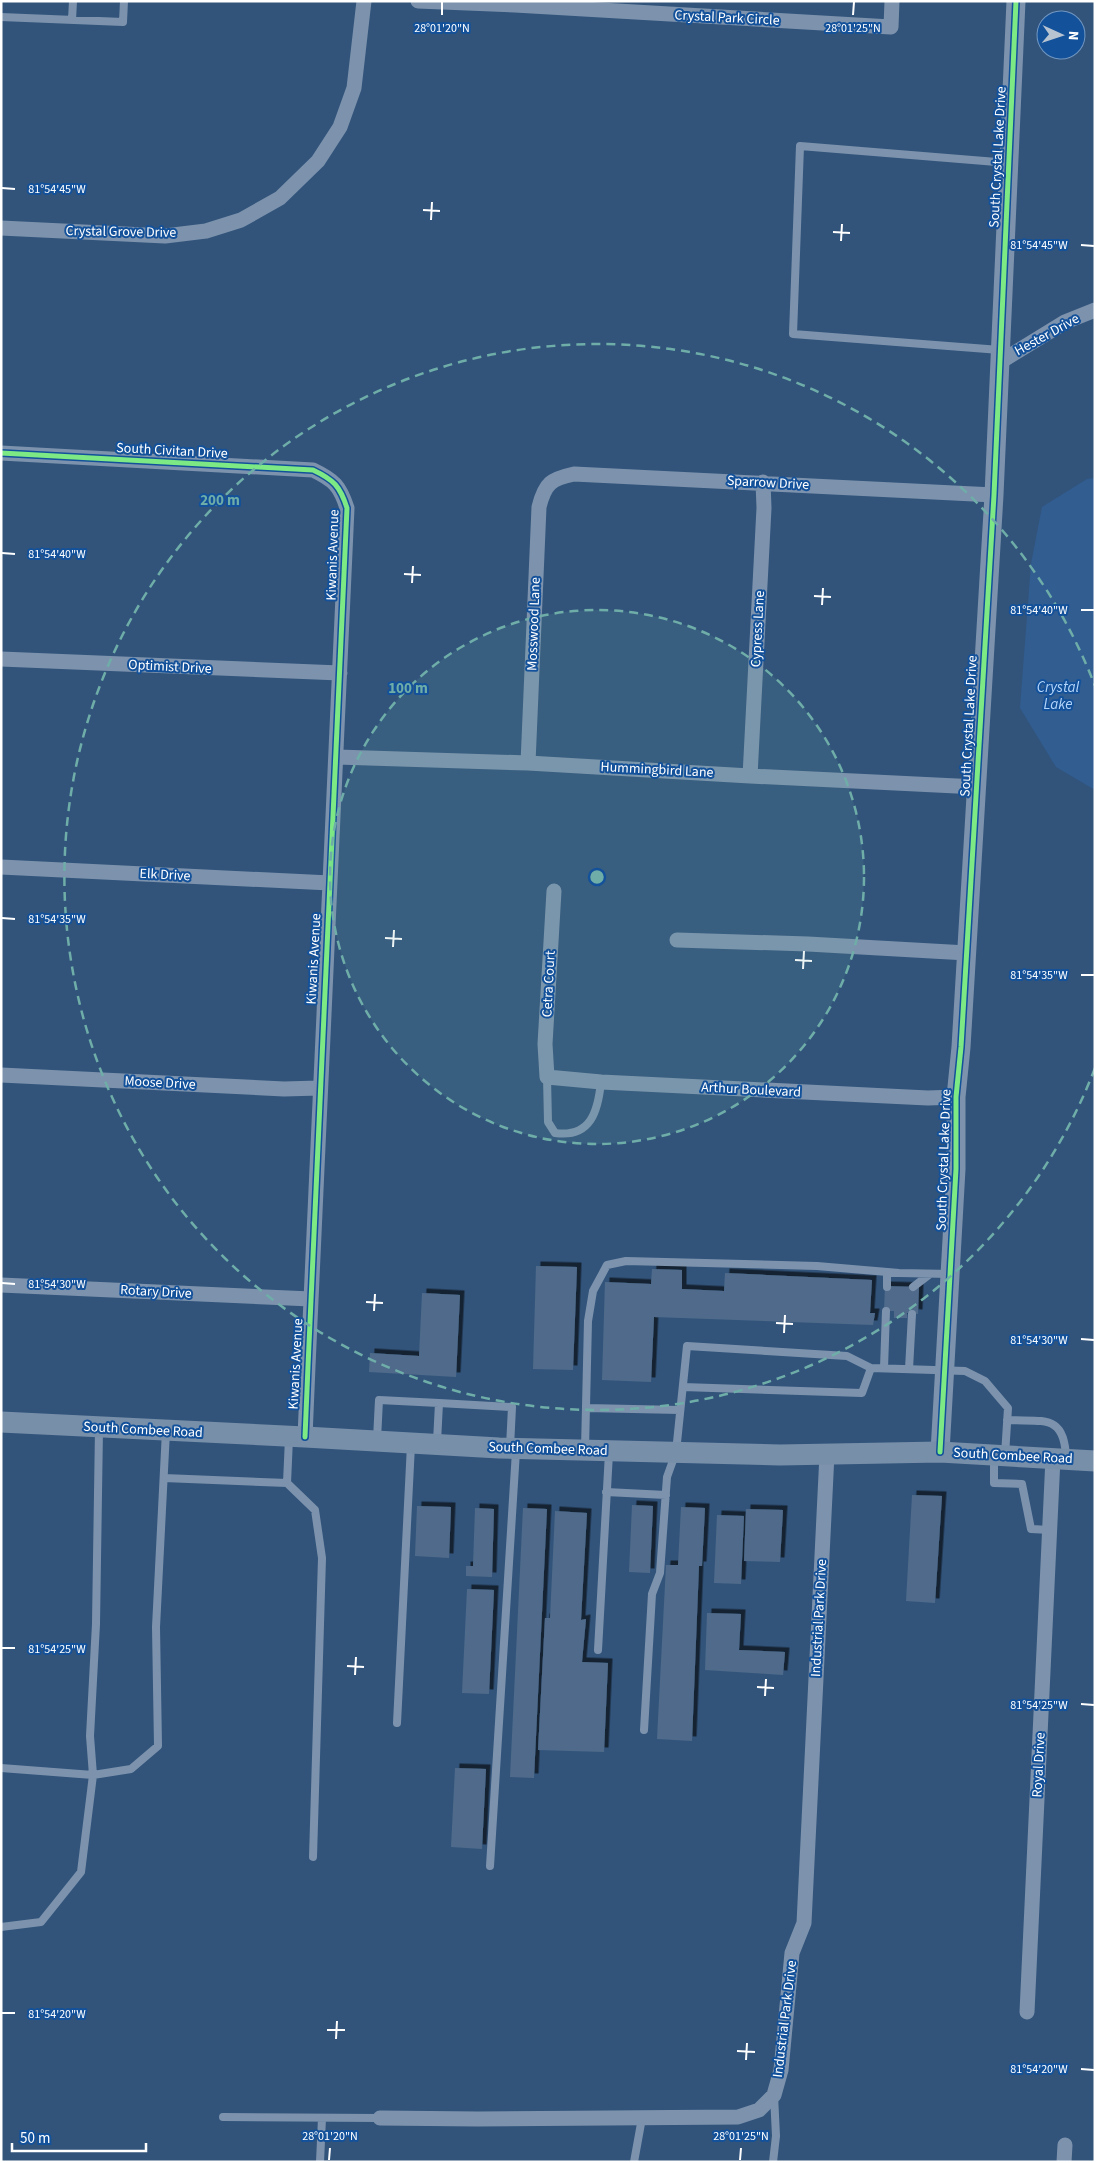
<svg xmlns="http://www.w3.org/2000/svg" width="1096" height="2163" font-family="'Source Sans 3',sans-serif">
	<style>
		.water { fill: #315d91 }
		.building { fill: #4f6b8a; filter: url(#shadow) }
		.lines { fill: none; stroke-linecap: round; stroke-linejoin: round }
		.service { stroke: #7d93ad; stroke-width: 8 }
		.minor { stroke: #7d93ad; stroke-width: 15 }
		.tertiary { stroke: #7d93ad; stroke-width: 19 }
		.secondary { stroke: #788fa9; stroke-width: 21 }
		.cycleway-casing { stroke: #13519a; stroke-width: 8 }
		.cycleway { stroke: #7ce984; stroke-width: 5 }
		.ticks { fill: none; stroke: #fff; stroke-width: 2 }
		.ring { fill: none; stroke: #6fada8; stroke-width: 2.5; stroke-dasharray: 9 6 }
		.labels { text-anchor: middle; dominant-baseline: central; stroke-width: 4; stroke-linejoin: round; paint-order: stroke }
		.street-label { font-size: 14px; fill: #fff; stroke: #13519a }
		.water-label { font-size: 15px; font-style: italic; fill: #b4d5fa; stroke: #13519a }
		.ticks-label { font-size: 12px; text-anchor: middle; fill: #fff; stroke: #13519a; stroke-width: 4; stroke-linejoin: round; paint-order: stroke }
		.centre { fill: #6fada8; stroke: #13519a; stroke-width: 2.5 }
		.ring-label { font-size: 15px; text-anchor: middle; font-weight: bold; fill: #6fada8; stroke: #13519a; stroke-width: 4; stroke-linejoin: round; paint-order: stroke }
	</style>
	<defs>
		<filter id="shadow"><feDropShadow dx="4.5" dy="-4.5" stdDeviation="0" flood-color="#0009"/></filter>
	</defs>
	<rect width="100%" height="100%" fill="#32547b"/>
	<path class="water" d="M1095 478V790L1056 767 1020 708 1031 564 1042 507 1087 479Z"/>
	<path class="building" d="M536 1266 577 1267 573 1370 533 1369Z
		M652 1269 682 1270V1289L724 1291 725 1273 872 1280 870 1313H875L873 1325 654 1317 651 1382 602 1380 605 1282 651 1284Z
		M885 1286 919 1287 918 1314 907 1313V1318H894V1311H884Z
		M422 1293 460 1295 456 1377 369 1372 370 1353 419 1356Z
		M912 1495 942 1496 935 1603 906 1601Z
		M632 1505 653 1506 650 1573 629 1572Z
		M417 1506 451 1507 449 1558 415 1556Z
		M681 1507 705 1508 702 1566H699L692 1741 657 1739 666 1565H678Z
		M475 1508 494 1509 492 1577 466 1576V1566H473Z
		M523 1508 547 1509 534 1778 510 1777Z
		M746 1509 783 1510 780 1562 744 1561Z
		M555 1511 587 1513 581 1620 586 1619 582 1662 608 1663 604 1752 538 1750 545 1618H550Z
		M717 1515 744 1516 741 1584 714 1583Z
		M467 1589 494 1590 489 1694 462 1693Z
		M707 1613 741 1614 739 1650 785 1652 783 1675 705 1670Z
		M455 1768 486 1769 482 1849 451 1847Z"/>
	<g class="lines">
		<path class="service" d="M1 17 123 22 124 1
			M72 20 73 1
			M1000 350 793 334 800 146 1009 163
			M547 1077 548 1122 555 1133C591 1138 598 1111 601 1082
			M887 1287V1272
			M913 1287 930 1274
			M884 1368 886 1311
			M909 1369 912 1314
			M683 1387 862 1393 871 1368
			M439 1403 512 1407 510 1447
			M586 1408 680 1410
			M1007 1420C1043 1422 1065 1413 1066 1459
			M289 1438 287 1483 315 1510 322 1558 313 1857
			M377 1439 379 1400 439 1403 437 1442
			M585 1449 588 1321 593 1291 607 1265 626 1261 817 1266 899 1273 951 1274
			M994 1456V1483L1022 1484 1031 1529 1050 1530
			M164 1478 287 1483
			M606 1492 666 1495
			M598 1650 609 1453
			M397 1723 411 1445
			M644 1730 652 1594 660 1573 667 1477 676 1452 687 1346 847 1356 871 1368 965 1371 985 1381 1008 1408 1005 1455
			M1 1768 93 1775 90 1736 96 1624 99 1429
			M490 1866 516 1451
			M1 1927 41 1922 81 1872 93 1775 131 1769 158 1746 156 1627 166 1431
			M223 2117 380 2118
			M320 2162 322 2118
			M634 2162 642 2118
			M773 2162 776 2136 774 2095"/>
		<path class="minor" d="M418 1 515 5 891 27 892 1
			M1 228 165 236 206 231 241 220 280 198 318 161 340 127 354 88 364 1
			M1000 362 1065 322 1095 310
			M1 453 313 470C334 480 340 486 347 508 333 817 318 1127 305 1437
			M1 659 340 673
			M337 757 528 763 750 776 977 787
			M528 763 539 507C545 483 551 479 574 474L994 495
			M750 776 764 508 763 482
			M1 867 330 883
			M554 891 545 1044 547 1077 601 1082 928 1098 956 1097
			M677 940 808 944 967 953
			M1 1075 284 1089 319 1088
			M1 1285 311 1299
			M1027 2012 1053 1458
			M380 2118 478 2119 738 2117 759 2110 774 2095 781 2070 792 1953 804 1923 827 1454
			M1064 2162 1065 2145"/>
		<path class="tertiary" d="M940 1452 956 1169V1097L961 1047 994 495 1016 1"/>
		<path class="secondary" d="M1 1422 305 1437 499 1448 780 1455 940 1452 1095 1461"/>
		<g class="cycleway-casing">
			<path id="cycleway" d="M1 453 313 470C334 480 340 486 347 508 333 817 318 1127 305 1437
				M940 1452 956 1169V1097L961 1047 994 495 1016 1"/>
		</g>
		<use href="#cycleway" class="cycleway"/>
	</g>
	<path class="ticks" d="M442 15V2M853 15 854 2M2 188 15 189M423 210 440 211M431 220 432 202M833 232 850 233M841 241 842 224M1081 245 1094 246M2 553 15 554M404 574 421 575M412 583 413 566M814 596 831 597M822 605 823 588M1081 610H1094M2 918 15 919M385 938 402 939M393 947 394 930M795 960 812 961M803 969 804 951M1081 975H1094M2 1283 15 1284M366 1302 383 1303M374 1311 375 1294M776 1323 793 1324M784 1333 785 1315M1081 1339 1094 1340M2 1648H15M347 1666 364 1667M355 1675 356 1657M757 1687 774 1688M765 1696 766 1679M1081 1704 1094 1705M2 2013H15M327 2030H345M336 2039 337 2021M737 2051 755 2052M746 2060 747 2043M1081 2069 1094 2070M329 2160 330 2148M740 2160 741 2148"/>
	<circle cx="597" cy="877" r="267" fill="#6fada8" fill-opacity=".12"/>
	<g class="ring">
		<circle cx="597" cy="877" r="267"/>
		<path d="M1095 1068A533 533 0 1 1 1095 686"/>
	</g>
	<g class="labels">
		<g class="street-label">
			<text transform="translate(727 18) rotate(3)">Crystal Park Circle</text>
			<text transform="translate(998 157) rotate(-87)">South Crystal Lake Drive</text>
			<text transform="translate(121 232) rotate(1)">Crystal Grove Drive</text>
			<text transform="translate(1047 335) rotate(-29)">Hester Drive</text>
			<text transform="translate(172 451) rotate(3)">South Civitan Drive</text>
			<text transform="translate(768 483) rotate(3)">Sparrow Drive</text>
			<text transform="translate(333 555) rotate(-88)">Kiwanis Avenue</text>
			<text transform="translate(534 624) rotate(-88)">Mosswood Lane</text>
			<text transform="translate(758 629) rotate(-87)">Cypress Lane</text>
			<text transform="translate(170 667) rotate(3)">Optimist Drive</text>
			<text transform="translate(969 726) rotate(-87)">South Crystal Lake Drive</text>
			<text transform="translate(657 770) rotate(3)">Hummingbird Lane</text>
			<text transform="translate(165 875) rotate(3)">Elk Drive</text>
			<text transform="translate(314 959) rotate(-87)">Kiwanis Avenue</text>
			<text transform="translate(549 984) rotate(-87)">Cetra Court</text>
			<text transform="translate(160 1083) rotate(3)">Moose Drive</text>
			<text transform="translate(751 1090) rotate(3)">Arthur Boulevard</text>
			<text transform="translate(944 1160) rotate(-88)">South Crystal Lake Drive</text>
			<text transform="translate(156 1292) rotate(3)">Rotary Drive</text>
			<text transform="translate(296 1364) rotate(-87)">Kiwanis Avenue</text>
			<text transform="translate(143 1430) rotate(3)">South Combee Road</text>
			<text transform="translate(548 1449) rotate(2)">South Combee Road</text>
			<text transform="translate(1013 1456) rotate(3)">South Combee Road</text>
			<text transform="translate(819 1618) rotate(-87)">Industrial Park Drive</text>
			<text transform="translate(1039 1765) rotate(-87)">Royal Drive</text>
			<text transform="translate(785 2019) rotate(-83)">Industrial Park Drive</text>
		</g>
		<g class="water-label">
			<text x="1058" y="687">Crystal<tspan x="1058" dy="17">Lake</tspan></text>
		</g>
	</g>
	<g class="ticks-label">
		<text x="442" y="32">28°01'20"N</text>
		<text x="853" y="32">28°01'25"N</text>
		<text x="57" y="193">81°54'45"W</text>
		<text x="1039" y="249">81°54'45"W</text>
		<text x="57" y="558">81°54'40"W</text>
		<text x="1039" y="614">81°54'40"W</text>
		<text x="57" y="923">81°54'35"W</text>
		<text x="1039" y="979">81°54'35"W</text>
		<text x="57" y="1288">81°54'30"W</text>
		<text x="1039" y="1344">81°54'30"W</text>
		<text x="57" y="1653">81°54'25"W</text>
		<text x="1039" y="1709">81°54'25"W</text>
		<text x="57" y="2018">81°54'20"W</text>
		<text x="1039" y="2073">81°54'20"W</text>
		<text x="330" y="2140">28°01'20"N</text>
		<text x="741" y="2140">28°01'25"N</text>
	</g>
	<circle cx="597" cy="877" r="8" class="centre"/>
	<g class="ring-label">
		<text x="220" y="505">200 m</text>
		<text x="408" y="693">100 m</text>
	</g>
	<rect width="1096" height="2163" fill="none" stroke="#ffffff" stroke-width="5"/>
	<g transform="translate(1061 35) rotate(93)"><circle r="24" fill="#13519a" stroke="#7197c2"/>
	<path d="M0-4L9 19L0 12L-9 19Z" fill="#b7c3d1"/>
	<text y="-8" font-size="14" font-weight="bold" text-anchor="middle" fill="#ffffff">N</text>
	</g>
	<path d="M12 2143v8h134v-8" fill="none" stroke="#ffffff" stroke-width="2.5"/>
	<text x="20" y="2143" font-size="15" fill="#ffffff" stroke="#13519a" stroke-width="4" paint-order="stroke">50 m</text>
</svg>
